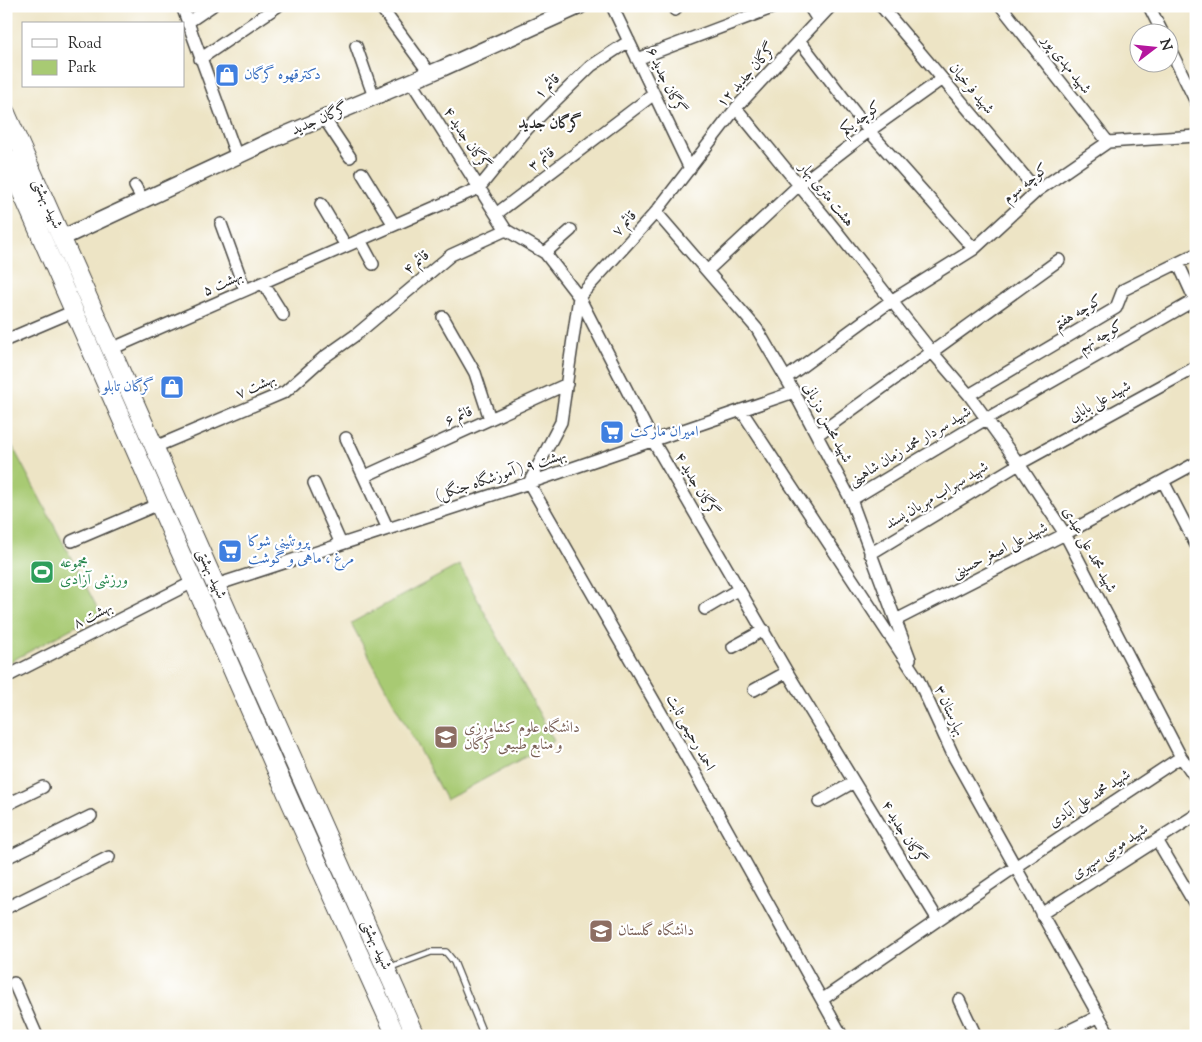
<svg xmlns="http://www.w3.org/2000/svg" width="1202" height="1042" font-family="'Sorts Mill Goudy',Amiri,serif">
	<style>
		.green { fill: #a8ca73; stroke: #6a7a4f }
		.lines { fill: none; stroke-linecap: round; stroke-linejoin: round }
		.lane-casing { stroke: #484742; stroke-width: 8 }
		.street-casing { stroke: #484742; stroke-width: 14 }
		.secondary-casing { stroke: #484742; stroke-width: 18 }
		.primary-casing { stroke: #484742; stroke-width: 20 }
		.lane { stroke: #fff; stroke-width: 5.5 }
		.street { stroke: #fff; stroke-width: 11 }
		.secondary { stroke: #fff; stroke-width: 15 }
		.primary { stroke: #fff; stroke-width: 18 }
		.labels { text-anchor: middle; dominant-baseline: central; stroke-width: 4.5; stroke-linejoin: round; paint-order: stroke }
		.street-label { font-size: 15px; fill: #2b2b2b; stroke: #fff }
		.shop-label { font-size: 15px; fill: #366cbe; stroke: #fff; text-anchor: start }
		.leisure-label { font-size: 15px; fill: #27864d; stroke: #fff; text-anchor: start }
		.education-label { font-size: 15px; fill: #785e54; stroke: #fff; text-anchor: start }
		.neighbourhood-label { font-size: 16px; font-weight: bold; fill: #2b2b2b; stroke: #fff }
	</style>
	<rect width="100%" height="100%" fill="#fff"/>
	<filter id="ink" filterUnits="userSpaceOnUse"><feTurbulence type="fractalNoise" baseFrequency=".02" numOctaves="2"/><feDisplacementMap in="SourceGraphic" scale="10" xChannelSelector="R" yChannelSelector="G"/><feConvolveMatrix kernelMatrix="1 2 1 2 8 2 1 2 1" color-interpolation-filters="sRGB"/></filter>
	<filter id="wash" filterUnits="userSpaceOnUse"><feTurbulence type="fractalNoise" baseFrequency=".0096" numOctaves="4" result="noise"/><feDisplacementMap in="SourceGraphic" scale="20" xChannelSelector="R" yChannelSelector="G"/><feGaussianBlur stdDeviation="1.12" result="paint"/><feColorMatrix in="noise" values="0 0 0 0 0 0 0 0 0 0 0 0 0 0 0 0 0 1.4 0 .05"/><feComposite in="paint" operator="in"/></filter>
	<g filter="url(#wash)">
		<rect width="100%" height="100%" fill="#ede4c5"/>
		<path class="green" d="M6 434 100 613 6 664Z
			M459 565 554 741 446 800 351 623Z"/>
	</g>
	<g filter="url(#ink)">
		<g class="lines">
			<g class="lane-casing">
				<path id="lane" d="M388 968 431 952H446L454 962 484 1036"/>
			</g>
			<g class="street-casing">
				<path id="street" d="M182 6 237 157
					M380 6 430 74
					M612 6 690 169
					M673 6 675 10
					M809 6 818 20
					M881 6 1037 191
					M1001 6 1108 142
					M1149 6 1162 32
					M187 23 212 6
					M799 40 869 131 974 249
					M356 46 374 97
					M1170 49 1196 102
					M200 59 278 6
					M637 59 777 6
					M411 81 506 230 545 253 579 297 653 441 787 672 938 920
					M736 108 834 228 932 352 969 395 1019 464 1065 534 1181 757 1196 778
					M324 118 350 157
					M362 173 394 225
					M135 186 143 200
					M321 204 346 246
					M656 212 757 329 794 392 851 500 910 659
					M496 214 654 94
					M221 224 245 290
					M360 240 373 264
					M545 253 571 230
					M707 271 799 185 869 131 942 79
					M263 283 283 315
					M579 297 561 422 529 483 692 767 842 1036
					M579 297 656 212 736 108 831 6
					M443 317 475 373 490 419
					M6 340 74 311
					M111 349 479 188 527 129 555 101 591 66 629 41
					M786 378 891 301 974 249 1037 191 1108 142 1196 136
					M969 395 1116 308 1123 290 1196 254
					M741 410 918 679 954 757 1110 1036
					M817 435 1059 260
					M346 438 388 529
					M155 447 285 392 323 358 357 334 451 255 506 230
					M365 476 567 384
					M1163 481 1196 545
					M314 483 341 544
					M851 500 986 419 1195 300 1178 263
					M72 541 159 504
					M870 554 1019 464 1196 367
					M216 585 529 483 794 392
					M705 609 739 589
					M896 620 1065 534 1196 463
					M733 647 764 630
					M6 677 193 582
					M754 690 787 672
					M819 802 854 782
					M6 805 43 787
					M1157 840 1196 906
					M6 858 91 816
					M6 908 109 857
					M1041 914 1196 815
					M14 983 37 1036
					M823 999 1015 867 1181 757
					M959 1000 976 1036
					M1058 1036 1099 1016"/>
			</g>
			<g class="secondary-casing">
				<path id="secondary" d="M62 238 272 140 443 68 580 6"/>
			</g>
			<g class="primary-casing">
				<path id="primary" d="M6 113 416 1036
					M6 157 291 803 396 1036"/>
			</g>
			<use href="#lane" class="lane"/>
			<use href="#street" class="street"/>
			<use href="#secondary" class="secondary"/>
			<use href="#primary" class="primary"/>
		</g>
	</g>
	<defs>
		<g id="shop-square" transform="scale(1.25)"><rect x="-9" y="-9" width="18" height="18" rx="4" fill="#3f7fe0" stroke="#fff"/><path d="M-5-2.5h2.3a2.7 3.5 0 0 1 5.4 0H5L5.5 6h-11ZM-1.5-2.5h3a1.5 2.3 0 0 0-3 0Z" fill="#fff"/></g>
		<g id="supermarket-square" transform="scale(1.25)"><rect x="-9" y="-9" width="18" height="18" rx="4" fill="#3f7fe0" stroke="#fff"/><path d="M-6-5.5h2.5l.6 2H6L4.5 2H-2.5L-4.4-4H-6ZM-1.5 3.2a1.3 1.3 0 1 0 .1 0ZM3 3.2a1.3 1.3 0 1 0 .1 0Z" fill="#fff"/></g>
		<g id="stadium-square" transform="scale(1.25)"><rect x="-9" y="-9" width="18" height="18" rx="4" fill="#2e9e5b" stroke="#fff"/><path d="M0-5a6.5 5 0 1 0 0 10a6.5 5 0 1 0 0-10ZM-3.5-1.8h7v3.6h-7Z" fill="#fff"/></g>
		<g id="university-square" transform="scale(1.25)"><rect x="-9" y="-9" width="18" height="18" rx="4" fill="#8d6e63" stroke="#fff"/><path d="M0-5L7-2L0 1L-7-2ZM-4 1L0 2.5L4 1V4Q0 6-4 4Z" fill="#fff"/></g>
	</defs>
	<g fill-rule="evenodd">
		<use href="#shop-square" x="227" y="75"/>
		<use href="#shop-square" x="172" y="387"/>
		<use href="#supermarket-square" x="612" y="432"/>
		<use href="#supermarket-square" x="230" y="551"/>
		<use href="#stadium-square" x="42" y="572"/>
		<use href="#university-square" x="446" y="737"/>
		<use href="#university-square" x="601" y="931"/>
	</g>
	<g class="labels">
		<g class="street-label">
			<text transform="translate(1066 65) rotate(52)">شهید مهدی پور</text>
			<text transform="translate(747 76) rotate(-48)">گرگان جدید ۱۲</text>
			<text transform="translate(665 81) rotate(65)">گرگان جدید ۶</text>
			<text transform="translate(548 87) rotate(-45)">۱ قائم</text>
			<text transform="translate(971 89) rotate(50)">شهید فرخیان</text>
			<text transform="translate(861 119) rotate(-37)">کوچه یکم</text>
			<text transform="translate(320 120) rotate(-23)">گرگان جدید</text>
			<text transform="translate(466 139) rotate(57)">گرگان جدید ۴</text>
			<text transform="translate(542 160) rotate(-37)">۳ قائم</text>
			<text transform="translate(1026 184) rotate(-39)">کوچه سوم</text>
			<text transform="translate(826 195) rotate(51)">هشت متری بهار</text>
			<text transform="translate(47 204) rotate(66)">شهید بهشتی</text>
			<text transform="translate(625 224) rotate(-48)">۷ قائم</text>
			<text transform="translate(417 263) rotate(-40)">قائم ۴</text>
			<text transform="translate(223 284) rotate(-24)">بهشت ۵</text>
			<text transform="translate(1078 313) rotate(-31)">کوچه هفتم</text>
			<text transform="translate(1101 337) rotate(-30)">کوچه نهم</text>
			<text transform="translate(256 387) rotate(-24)">بهشت ۷</text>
			<text transform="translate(1100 402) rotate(-29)">شهید علی بابایی</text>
			<text transform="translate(459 417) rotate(-24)">قائم ۶</text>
			<text transform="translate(827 423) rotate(62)">شهید محسن دزیانی</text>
			<text transform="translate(910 447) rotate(-31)">شهید سردار محمد زمان شاهینی</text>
			<text transform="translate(501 476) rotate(-18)">بهشت ۹ ( آموزشگاه جنگل)</text>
			<text transform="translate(696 485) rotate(60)">گرگان جدید ۴</text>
			<text transform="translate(937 496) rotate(-31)">شهید سهراب مهربان پسند</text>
			<text transform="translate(1089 550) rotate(61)">شهید محمد علی عیدی</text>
			<text transform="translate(1000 551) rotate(-27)">شهید علی اصغر حسینی</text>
			<text transform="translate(211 574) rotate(66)">شهید بهشتی</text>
			<text transform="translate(93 616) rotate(-27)">۸ بهشت</text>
			<text transform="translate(949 711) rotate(65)">بهارستان ۳</text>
			<text transform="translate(690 733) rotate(61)">احمد رحیمی ثابت</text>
			<text transform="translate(1090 799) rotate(-33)">شهید محمد علی آبادی</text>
			<text transform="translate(903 833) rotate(59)">گرگان جدید ۴</text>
			<text transform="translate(1110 852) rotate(-33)">شهید موسی سپهری</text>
			<text transform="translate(376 945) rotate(66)">شهید بهشتی</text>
		</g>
		<g class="shop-label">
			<text x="244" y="75">دکترقهوه گرگان</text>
			<text x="154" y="387" text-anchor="end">گرگان تابلو</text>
			<text x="630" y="432">امیران مارکت</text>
			<text x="248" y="542">پروتئینی شوکا<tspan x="248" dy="17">مرغ‌ ، ماهی و گوشت</tspan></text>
		</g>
		<g class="leisure-label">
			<text x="60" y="563">مجموعه<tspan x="60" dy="17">ورزشی آزادی</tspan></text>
		</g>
		<g class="education-label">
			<text x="464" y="728">دانشگاه علوم کشاورزی<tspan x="464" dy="17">و منابع طبیعی گرگان</tspan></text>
			<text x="618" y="931">دانشگاه گلستان</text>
		</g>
		<g class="neighbourhood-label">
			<text x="550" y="124">گرگان جدید</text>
		</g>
	</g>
	<rect width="1202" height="1042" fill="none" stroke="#fff" stroke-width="25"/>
	<rect x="22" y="22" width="162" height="65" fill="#ffffff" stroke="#aaaaaa"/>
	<rect x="32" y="39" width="25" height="8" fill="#ffffff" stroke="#aaaaaa"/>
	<text x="68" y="48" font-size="15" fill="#2b2b2b">Road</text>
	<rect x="32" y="60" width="25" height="15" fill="#a8ca73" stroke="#aaaaaa"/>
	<text x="68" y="72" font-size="15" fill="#2b2b2b">Park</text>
	<g transform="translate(1154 48) rotate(74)"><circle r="24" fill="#ffffff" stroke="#aaaaaa"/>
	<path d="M0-4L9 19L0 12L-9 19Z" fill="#b5179e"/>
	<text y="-8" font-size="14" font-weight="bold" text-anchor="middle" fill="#2b2b2b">N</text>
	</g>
</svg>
